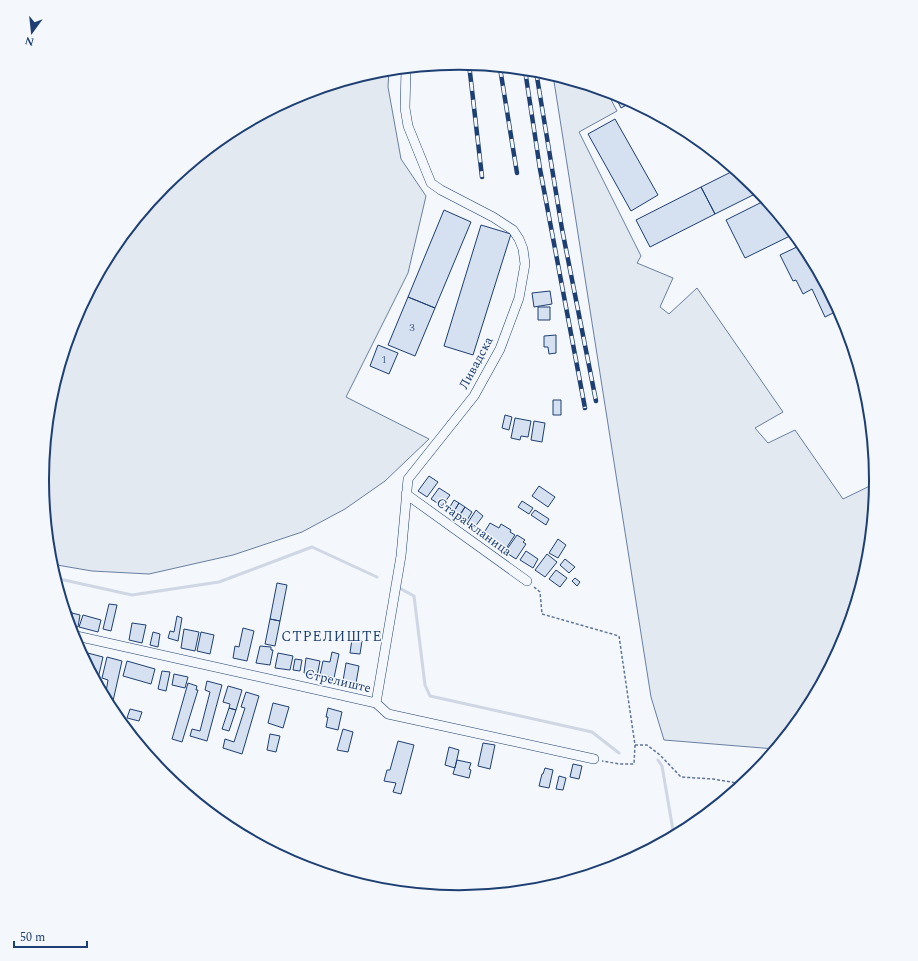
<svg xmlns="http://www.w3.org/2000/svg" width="918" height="961" font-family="Spectral,serif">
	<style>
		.green { fill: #e3e9f0; stroke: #687fa3 }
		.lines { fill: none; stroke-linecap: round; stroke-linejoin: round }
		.stream { stroke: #cfd7e4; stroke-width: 3 }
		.building { fill: #d5e0f0; stroke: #1d3f73 }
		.minor-casing { stroke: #1d3f73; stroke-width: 10 }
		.path { stroke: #5e769c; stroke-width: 1.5; stroke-dasharray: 3 2; stroke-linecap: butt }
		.minor { stroke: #f4f7fb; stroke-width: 9 }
		.rail-casing { stroke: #1d3f73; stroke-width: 4.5 }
		.rail { stroke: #f4f7fb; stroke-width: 3; stroke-dasharray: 9; stroke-linecap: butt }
		.labels { text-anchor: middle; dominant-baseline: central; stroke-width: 3; stroke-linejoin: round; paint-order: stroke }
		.number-label { font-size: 11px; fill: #4b6792 }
		.street-label { font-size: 13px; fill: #1d3f73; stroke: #f4f7fb }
		.neighbourhood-label { font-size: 14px; letter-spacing: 1px; fill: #1d3f73; stroke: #f4f7fb }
		.rim { fill: none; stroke: #1d3f73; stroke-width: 2 }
	</style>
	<rect width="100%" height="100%" fill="#f4f7fb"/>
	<path class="green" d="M389 70 388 87 401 159 426 196 408 273 346 397 429 439 385 481 345 509 302 532 233 555 149 574 92 571 51 564 42 480 50 399 74 321 112 249 164 185 228 134 300 95 378 71Z
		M553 75 607 92 617 111 579 132 641 256 637 263 673 278 660 307 669 314 697 288 783 412 755 428 768 443 795 430 843 499 876 483 868 562 844 640 806 712 775 749 664 740 651 697Z"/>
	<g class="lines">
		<path class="stream" d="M55 578 132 595 219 582 312 547 377 577
			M401 589 414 596 425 685 430 696 592 732 619 753
			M658 760 662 766 674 836"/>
	</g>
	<path class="building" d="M614 94 619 95 632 102 621 108Z
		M615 119 658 195 631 211 588 134Z
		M735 170 754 186 759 192 715 214 701 187Z
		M701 187 715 214 650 247 636 220Z
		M766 200 794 234 745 258 726 220Z
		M444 210 471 222 435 308 408 297Z
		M481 225 511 234 473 355 444 346Z
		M798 239 806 249 839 310 825 317 812 289 803 294 796 280 793 281 780 255 801 245Z
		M550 291 552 304 534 307 532 293Z
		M408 297 435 308 415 356 388 345Z
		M538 307H550V320H538Z
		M556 335V353L549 354 548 347H544V336Z
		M378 345 398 353 389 374 370 366Z
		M553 400H561V415H553Z
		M505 415 512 417 509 430 502 428Z
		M515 418 531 421 528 437 521 436 520 440 511 438Z
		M534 421 545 423 542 442 531 440Z
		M429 476 438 482 427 497 418 491Z
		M539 486 555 497 548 507 532 496Z
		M439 488 450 495 442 506 431 499Z
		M454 500 459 503 453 513 448 510Z
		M522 501 533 508 529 514 518 507Z
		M459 503 465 507 459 517 453 513Z
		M465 507 472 512 466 522 458 517Z
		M476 510 483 516 474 528 467 524Z
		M535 510 549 519 546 525 531 515Z
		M490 523 499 528 501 524 511 530 510 532 515 535 505 550 482 536Z
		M517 535 525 540 523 542 526 544 516 559 505 552Z
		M558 539 566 545 558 558 549 553Z
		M526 551 538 559 533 568 520 560Z
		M547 554 557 562 545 577 535 570Z
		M565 559 575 567 569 573 560 565Z
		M556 570 567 578 560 587 549 579Z
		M575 578 580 582 577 586 572 581Z
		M277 583 287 585 280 621 270 619Z
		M109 604 117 605 111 631 103 629Z
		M65 611 72 612 69 625Z
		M72 613 80 615 78 627 70 626Z
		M83 615 101 620 98 632 79 627Z
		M177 616 182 618 178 641 168 638 170 631 174 632Z
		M270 619 280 621 275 646 265 644Z
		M132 623 146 625 142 643 129 640Z
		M243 628 254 631 247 661 233 658 235 646 239 647Z
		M184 629 199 632 195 651 181 648Z
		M153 632 160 634 158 647 150 645Z
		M201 632 214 635 210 654 197 651Z
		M352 639 362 641 360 654 350 653Z
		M260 646 271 647V650H273L270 665 256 663Z
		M80 651 103 657 97 683 92 673V670H90Z
		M332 652 339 654 334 678 320 675 323 661 330 662Z
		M278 653 293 656 290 670 275 668Z
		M107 657 122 661 111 710 105 698 108 680 102 678Z
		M306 658 320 661 317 676 304 673Z
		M295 659 302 660 300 671 293 670Z
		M127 661 155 669 151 684 123 676Z
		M346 663 359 666 356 683 343 681Z
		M162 671 170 672 166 691 158 689Z
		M174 674 188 677 185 688 172 685Z
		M207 681 222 685 207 741 190 736 192 729 200 731 210 692 205 690Z
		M188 683 197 686 196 690H198L182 742 172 739Z
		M228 686 242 690 236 710 229 708 230 704 223 702Z
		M246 692 259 696 242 754 223 748 225 739 234 742 245 708 241 707Z
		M273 703 289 707 283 728 268 723Z
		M229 708 236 710 229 731 222 729Z
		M328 708 342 712 338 730 326 727 328 717H326Z
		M130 709 142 712 139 721 127 718Z
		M343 729 353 732 348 752 337 750Z
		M130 734 139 736 138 742 136 741Z
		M270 734 280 736 276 752 267 750Z
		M398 741 414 745 401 794 393 792 396 783 384 781 387 770H390Z
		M483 743 495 745 490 769 478 766Z
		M449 747 459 750 455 768 445 765Z
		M457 760 471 763 469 769 471 770 469 778 453 774Z
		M573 764 582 766 579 779 570 777Z
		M545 768 553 770 549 788 539 786 542 774H543Z
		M559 776 566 778 563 790 556 789Z"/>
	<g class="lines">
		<g class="minor-casing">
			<path id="minor" d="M406 494 527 581
				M72 635 376 703 388 714 594 759
				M376 703 401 556 408 479 474 396 500 349 519 298 525 264 523 249 519 239 513 230 493 217 441 190 431 183 408 126 405 108 406 69"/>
		</g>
		<path class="path" d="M534 587 540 592 542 614 619 636 635 745 634 764H620L602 761
			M635 745H647L660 755 681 777 713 779 743 784"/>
		<use href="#minor" class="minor"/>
		<g class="rail-casing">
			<path id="rail" d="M469 64 482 177
				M500 68 517 173
				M525 70 540 169 585 408
				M536 71 562 229 596 401"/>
		</g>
		<use href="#rail" class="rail"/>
	</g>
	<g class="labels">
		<g class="number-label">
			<text x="412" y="327">3</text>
			<text x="384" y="359">1</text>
		</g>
		<g class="street-label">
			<text transform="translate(476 363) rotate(-62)">Ливадска</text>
			<text transform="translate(474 527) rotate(36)">Стара кланица</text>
			<text transform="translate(338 681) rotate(13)">Стрелиште</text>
		</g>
		<g class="neighbourhood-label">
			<text x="332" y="636">СТРЕЛИШТЕ</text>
		</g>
	</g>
	<path d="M0 0H918V961H0ZM49 480a410 410 0 1 1 820 0a410 410 0 1 1-820 0Z" fill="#f4f7fb" fill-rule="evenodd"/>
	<path class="rim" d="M49 480a410 410 0 1 1 820 0a410 410 0 1 1-820 0Z"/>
	<g transform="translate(32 32) rotate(195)" stroke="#f4f7fb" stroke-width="3" paint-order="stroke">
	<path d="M0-3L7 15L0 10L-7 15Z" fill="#1d3f73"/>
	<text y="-6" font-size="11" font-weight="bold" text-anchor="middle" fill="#1d3f73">N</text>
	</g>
	<path d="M14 941v6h73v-6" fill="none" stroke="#1d3f73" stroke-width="2"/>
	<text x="20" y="941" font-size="12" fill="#1d3f73" stroke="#f4f7fb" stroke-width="3" paint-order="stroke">50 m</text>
</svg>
